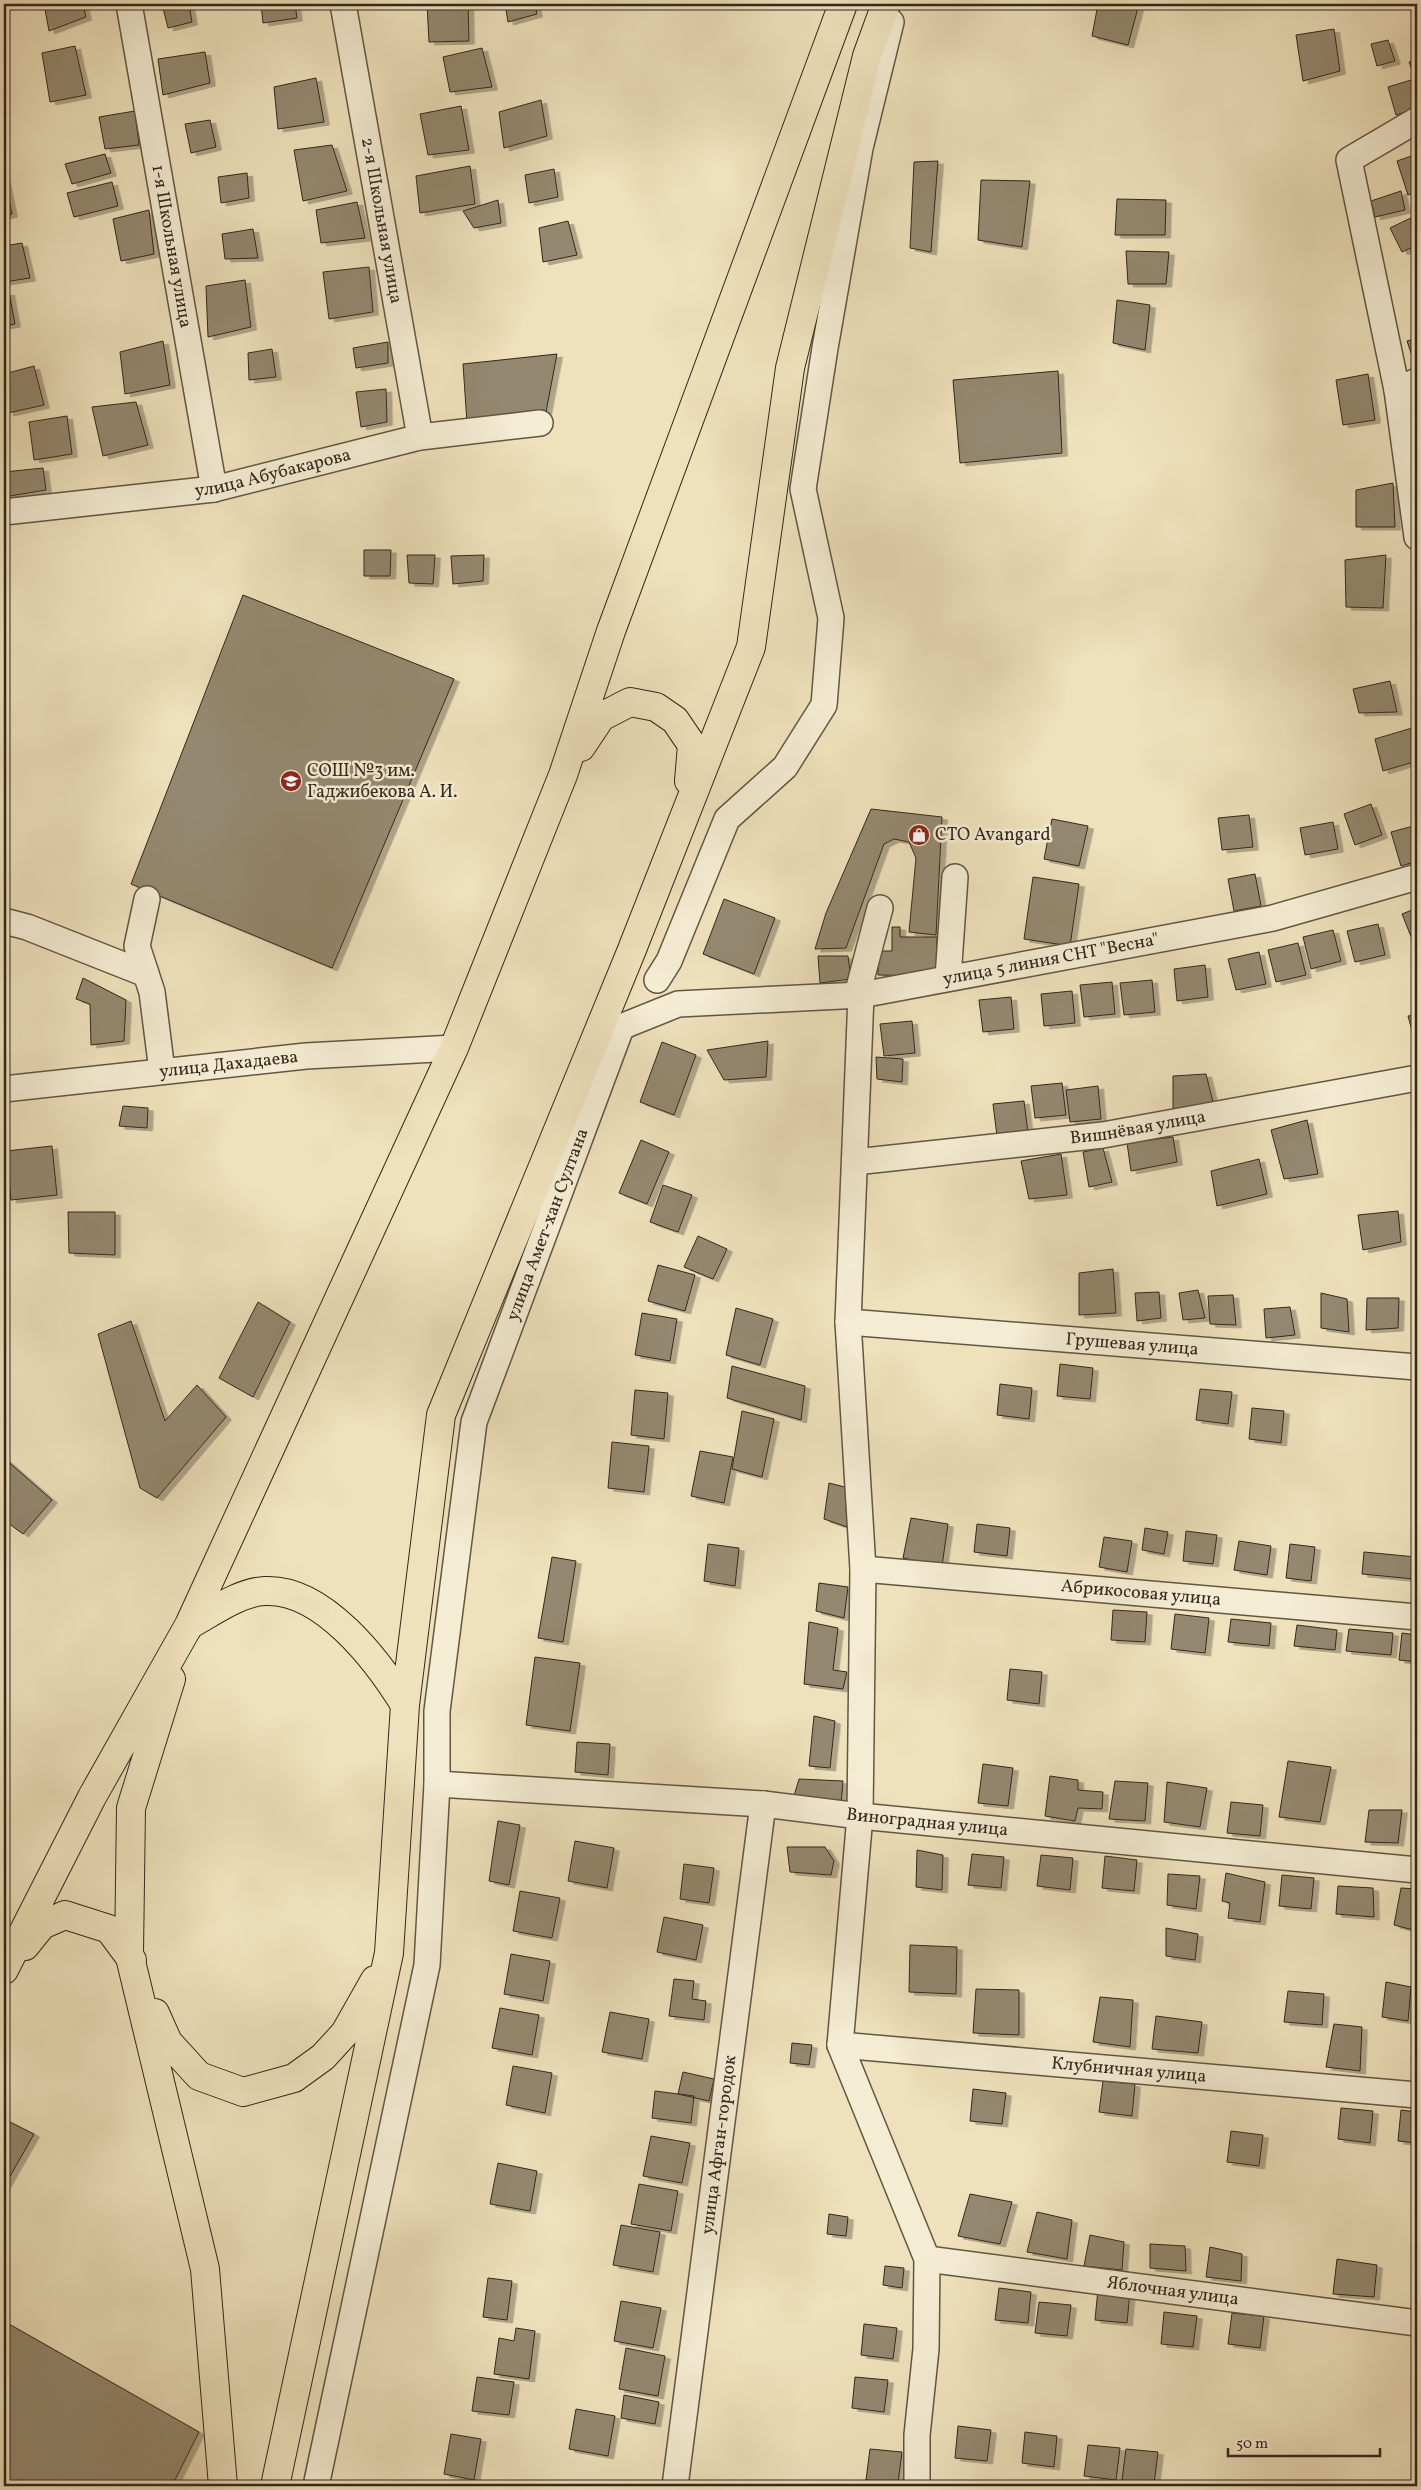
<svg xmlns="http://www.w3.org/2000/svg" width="1421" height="2490" font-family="Vollkorn,serif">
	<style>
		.building { fill: #94886f; stroke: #33271d; filter: url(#shadow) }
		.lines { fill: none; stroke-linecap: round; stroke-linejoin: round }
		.minor-casing { stroke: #625644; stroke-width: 28 }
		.major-casing { stroke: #33271d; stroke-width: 30 }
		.minor { stroke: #f4ecd3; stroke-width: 25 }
		.major { stroke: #eee1bb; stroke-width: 28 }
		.labels { text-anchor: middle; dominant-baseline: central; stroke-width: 5; stroke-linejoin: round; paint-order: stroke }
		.street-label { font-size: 18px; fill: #33271d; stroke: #f4ecd3 }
		.poi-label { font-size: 18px; fill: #33271d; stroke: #f4ecd3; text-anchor: start }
	</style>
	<defs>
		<filter id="shadow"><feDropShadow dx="5.5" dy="3" stdDeviation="0" flood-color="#0004"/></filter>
	</defs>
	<rect width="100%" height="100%" fill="#eee1bb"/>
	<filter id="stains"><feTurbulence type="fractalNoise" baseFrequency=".004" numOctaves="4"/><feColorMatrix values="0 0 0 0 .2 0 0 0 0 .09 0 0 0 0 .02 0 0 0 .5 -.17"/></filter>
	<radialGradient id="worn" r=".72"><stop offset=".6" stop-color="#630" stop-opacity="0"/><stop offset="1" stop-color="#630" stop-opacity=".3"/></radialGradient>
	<path class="building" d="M44 4H83L86 17 49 31Z
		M162 4H189L192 22 168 28Z
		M261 4H295L297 18 263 23Z
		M427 4H468L469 41 429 42Z
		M505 4H535L537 14 508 22Z
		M1098 4H1139L1128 45 1092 36Z
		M1334 29 1340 71 1303 81 1296 35Z
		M1388 40 1395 61 1377 66 1371 44Z
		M75 46 86 95 50 102 42 53Z
		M482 48 492 87 450 92 443 57Z
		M205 52 210 83 163 95 158 59Z
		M1417 59V84L1409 62Z
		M316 78 324 122 278 129 274 87Z
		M1411 80 1417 100V109L1396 115 1388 87Z
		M541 100 547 136 504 148 499 112Z
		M461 106 469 150 428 155 420 114Z
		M135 111 139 145 105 149 99 117Z
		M210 120 216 147 191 153 185 124Z
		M332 145 347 191 303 201 294 150Z
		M105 154 111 173 72 184 65 164Z
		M1417 154V191L1408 195 1397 161Z
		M938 161 931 252 910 248 914 162Z
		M470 166 475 204 420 213 416 176Z
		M554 169 558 197 529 203 525 175Z
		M247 173 249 198 221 203 218 177Z
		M4 176 12 214 4 216Z
		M981 180 1030 181 1022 247 978 240Z
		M112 182 118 206 74 217 67 193Z
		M1401 191 1405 210 1375 217 1371 201Z
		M1117 199 1166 200 1165 235H1115Z
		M498 200 501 223 474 228 463 211Z
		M357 202 365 238 321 243 316 210Z
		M149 210 154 254 121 261 113 219Z
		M1417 215V245L1402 252 1390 228Z
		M568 221 577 255 543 262 539 228Z
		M253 229 258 258 225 259 222 234Z
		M22 243 30 278 4 282V246Z
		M1126 251 1169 252 1166 284H1128Z
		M369 267 373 312 329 319 323 272Z
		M245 280 251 327 208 337 206 286Z
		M9 292 15 324 4 326V293Z
		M1117 300 1150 305 1145 350 1113 343Z
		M1417 338V364L1415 365 1407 341Z
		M163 341 170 385 125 394 120 352Z
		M388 342V363L356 368 353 348Z
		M272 349 276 377 249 380 248 353Z
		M557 354 546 412 467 423 463 364Z
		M34 366 44 405 8 413 4 374Z
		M1058 371 1062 453 960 463 953 380Z
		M1368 374 1375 420 1343 425 1336 380Z
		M386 389 387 422 361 427 356 392Z
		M136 402 148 445 103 456 92 407Z
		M67 416 72 454 34 460 29 422Z
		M43 468 46 490 4 497V472Z
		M1393 483 1395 527H1356V490Z
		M364 550H391L390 576H364Z
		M407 555H435L433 584 409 583Z
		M484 555 483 581 453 584 451 556Z
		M1386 555 1383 608 1346 607 1345 560Z
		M243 595 454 679 332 968 131 884Z
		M1390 681 1397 712 1359 713 1353 689Z
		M1412 728 1417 746V761L1383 771 1375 739Z
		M1371 804 1382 835 1355 845 1344 814Z
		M871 809 942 817 936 935 909 932 916 858 909 842 894 839 884 844 846 948 815 949 826 913Z
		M1249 815 1253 847 1222 850 1218 818Z
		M1052 819 1088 826 1079 866 1044 859Z
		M1333 822 1338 849 1305 855 1300 828Z
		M1417 825V861L1401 866 1391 832Z
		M1255 874 1261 906 1234 911 1228 879Z
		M1033 877 1079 884 1070 946 1024 939Z
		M724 899 775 918 754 974 703 954Z
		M1417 908V943L1414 944 1402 914Z
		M1378 924 1385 955 1355 962 1347 931Z
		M892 927H900V937H937L936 976 878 975V951H892Z
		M1333 930 1341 961 1311 969 1303 937Z
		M1298 943 1306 975 1276 982 1268 950Z
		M1259 952 1266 984 1236 990 1228 959Z
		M818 956H848L851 979 820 983Z
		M1205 965 1208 997 1177 1001 1174 969Z
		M83 978 126 1000 124 1041 91 1045 90 1004 76 999Z
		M1152 980 1155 1012 1124 1015 1120 983Z
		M1112 982 1115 1014 1084 1017 1080 985Z
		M1072 991 1075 1023 1044 1026 1041 994Z
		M1011 997 1014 1029 983 1032 979 1000Z
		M1417 1015V1048L1408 1016Z
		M912 1021 915 1053 884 1056 880 1024Z
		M768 1041 766 1077 724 1080 707 1050Z
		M662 1042 696 1055 674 1115 640 1102Z
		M876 1057 903 1059 902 1082 877 1079Z
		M1206 1074 1214 1106 1173 1110V1076Z
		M1062 1083 1066 1115 1035 1118 1031 1086Z
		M1098 1086 1101 1119 1070 1122 1066 1090Z
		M1024 1101 1028 1133 997 1136 993 1104Z
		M123 1106 148 1108 147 1128 119 1126Z
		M1307 1120 1318 1174 1284 1179 1271 1130Z
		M1173 1137 1177 1162 1131 1171 1127 1143Z
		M641 1140 669 1152 647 1204 619 1193Z
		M52 1146 57 1195 11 1200 6 1151Z
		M1103 1148 1112 1182 1089 1187 1083 1152Z
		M1061 1154 1067 1195 1029 1199 1021 1161Z
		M1259 1159 1267 1194 1217 1206 1211 1171Z
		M663 1185 692 1195 678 1232 650 1222Z
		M1398 1211 1401 1242 1363 1250 1358 1215Z
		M68 1212H115V1255L69 1253Z
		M698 1236 727 1249 713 1279 684 1267Z
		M658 1265 695 1275 685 1311 648 1301Z
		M1113 1269 1116 1313 1079 1315V1273Z
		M1198 1290 1205 1318 1183 1320 1179 1293Z
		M1159 1292 1161 1318 1137 1321 1135 1293Z
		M1321 1293 1347 1299 1349 1332 1321 1328Z
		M1233 1295 1236 1325 1210 1324 1208 1296Z
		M1367 1298H1399L1398 1328 1366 1330Z
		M258 1302 290 1322 253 1397 219 1378Z
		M1290 1307 1295 1335 1266 1338 1264 1309Z
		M736 1308 773 1319 760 1365 726 1355Z
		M642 1313 677 1319 670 1361 635 1355Z
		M131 1321 165 1421 197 1385 226 1417 157 1498 140 1488 98 1334Z
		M1060 1364 1093 1368 1090 1399 1057 1396Z
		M732 1366 805 1386 801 1420 727 1398Z
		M1000 1384 1032 1388 1029 1419 997 1415Z
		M1200 1389 1232 1392 1228 1424 1196 1420Z
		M635 1390 668 1393 664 1439 631 1435Z
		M1252 1408 1284 1411 1281 1443 1249 1439Z
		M742 1411 774 1419 762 1477 732 1469Z
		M612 1442 649 1446 644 1492 608 1488Z
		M700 1451 733 1457 724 1503 691 1496Z
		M4 1458 52 1500 23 1534 4 1520Z
		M829 1483 853 1489 850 1528 824 1519Z
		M911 1518 948 1524 942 1566 903 1558Z
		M977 1524 1010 1528 1007 1556 974 1552Z
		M1145 1528 1168 1532 1164 1554 1142 1550Z
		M1186 1531 1217 1535 1213 1564 1183 1561Z
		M1104 1537 1132 1541 1127 1572 1099 1567Z
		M1239 1541 1271 1546 1267 1575 1234 1570Z
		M708 1544 739 1548 735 1586 704 1581Z
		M1290 1544 1315 1547 1311 1581 1286 1578Z
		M1364 1552 1416 1557 1414 1579 1362 1574Z
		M552 1557 576 1561 563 1642 538 1638Z
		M819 1583 848 1587 844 1618 816 1611Z
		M1113 1610 1147 1612 1145 1642 1111 1640Z
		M1175 1614 1209 1618 1205 1653 1171 1649Z
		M1231 1619 1271 1623 1269 1646 1228 1642Z
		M809 1622 838 1628 833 1670 847 1672 843 1689 804 1684Z
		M1297 1625 1337 1630 1335 1650 1294 1646Z
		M1349 1629 1393 1633 1391 1655 1346 1651Z
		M1402 1633 1417 1635V1662L1399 1660Z
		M535 1657 580 1663 570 1731 526 1725Z
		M1010 1669 1042 1672 1039 1704 1007 1700Z
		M814 1716 835 1721 830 1768 809 1766Z
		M577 1742 610 1744 608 1775 575 1772Z
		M1288 1761 1331 1767 1320 1822 1279 1817Z
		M983 1764 1013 1768 1008 1806 978 1803Z
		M1050 1776 1078 1780V1790L1103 1792 1102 1809 1078 1808 1075 1821 1045 1816Z
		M799 1779 843 1781 841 1805 794 1796Z
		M1115 1781 1148 1783 1145 1821 1109 1819Z
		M1167 1782 1207 1788 1200 1827 1164 1822Z
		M1231 1802 1263 1805 1260 1836 1227 1833Z
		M1369 1810H1402L1398 1843 1365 1842Z
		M498 1821 520 1825 509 1885 489 1881Z
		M575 1841 614 1848 607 1888 568 1881Z
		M787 1847H825L834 1861 831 1875 790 1872Z
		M917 1850 943 1855 942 1890 916 1887Z
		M972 1854 1004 1857 1001 1888 968 1885Z
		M1041 1855 1073 1858 1070 1890 1037 1886Z
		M1105 1856 1137 1860 1134 1891 1102 1888Z
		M684 1864 714 1868 709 1903 680 1899Z
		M1226 1873 1265 1882 1260 1922 1228 1918 1230 1903 1222 1901Z
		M1168 1874 1200 1876 1196 1909 1167 1905Z
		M1282 1875 1314 1878 1311 1909 1279 1906Z
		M1338 1886 1373 1888 1374 1917 1336 1914Z
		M1401 1888 1417 1889V1931L1394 1925Z
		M520 1891 560 1898 552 1938 513 1931Z
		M664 1917 703 1925 696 1960 657 1952Z
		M1166 1928 1198 1934 1195 1960 1166 1956Z
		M910 1945 957 1947 956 1994 909 1992Z
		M511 1954 550 1961 543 2001 504 1994Z
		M674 1979 694 1981 692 1999 706 2001 704 2020 669 2016Z
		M1386 1982 1411 1987 1408 2021 1382 2017Z
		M976 1989 1019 1990V2035L973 2033Z
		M1288 1991 1324 1994 1322 2025 1284 2022Z
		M1100 1997 1133 2000 1130 2047 1093 2042Z
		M500 2008 539 2015 532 2055 492 2048Z
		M610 2012 649 2019 642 2059 602 2052Z
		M1156 2016 1202 2022 1198 2053 1152 2049Z
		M1334 2024 1362 2027 1360 2071 1326 2067Z
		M792 2043 812 2045 809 2065 790 2063Z
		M513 2066 552 2073 545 2113 506 2105Z
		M683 2072 714 2079 709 2101 678 2094Z
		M1103 2081 1135 2084 1132 2116 1099 2112Z
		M973 2089 1006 2093 1002 2124 970 2121Z
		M655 2091 694 2096 691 2123 652 2118Z
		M1341 2108 1373 2111 1370 2143 1338 2139Z
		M1401 2110 1417 2112V2143L1398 2141Z
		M4 2119 34 2134 4 2187Z
		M1231 2131 1263 2135 1259 2166 1227 2162Z
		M651 2136 690 2143 682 2183 643 2176Z
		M498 2163 537 2171 530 2211 490 2204Z
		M639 2184 678 2191 671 2231 631 2224Z
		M970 2194 1012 2202 1000 2244 958 2236Z
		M1037 2212 1072 2220 1067 2259 1027 2252Z
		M829 2214 848 2217 846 2236 827 2234Z
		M621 2225 660 2232 653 2272 613 2265Z
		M1090 2235 1124 2242 1122 2270 1084 2266Z
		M1150 2244 1185 2246 1186 2271 1150 2268Z
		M1210 2247 1242 2254 1241 2281 1206 2277Z
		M1337 2259 1377 2265 1374 2297 1333 2294Z
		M885 2266 904 2268 902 2288 883 2285Z
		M488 2278 512 2281 507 2320 483 2317Z
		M999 2288 1031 2292 1028 2323 995 2320Z
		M1098 2289 1130 2292 1127 2323 1095 2320Z
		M621 2301 661 2308 653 2348 614 2341Z
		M1039 2302 1071 2305 1067 2336 1035 2333Z
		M1164 2312 1197 2316 1193 2347 1161 2344Z
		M1232 2313 1264 2316 1260 2348 1228 2344Z
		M9 2324 199 2432 172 2486H10L4 2483V2334Z
		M864 2324 897 2328 893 2359 861 2355Z
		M516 2328 535 2331 529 2379 494 2374 499 2338 514 2341Z
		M626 2348 665 2356 658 2396 619 2389Z
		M477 2377 514 2382 509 2415 472 2411Z
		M855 2377 888 2380 884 2412 852 2408Z
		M624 2395 659 2402 655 2424 621 2418Z
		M576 2409 615 2416 608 2456 569 2449Z
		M958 2426 991 2430 987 2461 955 2458Z
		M1025 2432 1057 2436 1054 2467 1022 2463Z
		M451 2434 481 2439 474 2480 444 2474Z
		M1088 2445 1120 2448 1116 2480 1084 2476Z
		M870 2449 902 2452 898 2483 866 2480Z
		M1126 2449 1158 2452 1154 2484 1122 2480Z"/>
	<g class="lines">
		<g class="minor-casing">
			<g id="minor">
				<path id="s1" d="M129 4 214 489"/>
				<path id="s2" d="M343 4 420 437"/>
				<path d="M1417 120 1349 160 1397 390 1417 537"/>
				<path d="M1397 390 1417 381"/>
				<path id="s3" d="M4 512 214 489 420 437 540 423"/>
				<path d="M147 899 137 946 152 992 162 1071"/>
				<path d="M4 921 27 927 146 974"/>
				<path d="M948 978 955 877"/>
				<path d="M657 980 669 961 727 819 785 767 824 705 831 618 803 489 825 348 860 148 891 22"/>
				<path d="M857 995 880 908"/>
				<path d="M861 995 848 1322 863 1569 860 1816 840 2045 927 2259 926 2349 917 2435V2486"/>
				<path id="s4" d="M606 1033 678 1004 861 995 1273 918 1417 877"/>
				<path id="s5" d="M4 1089 306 1056 454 1048"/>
				<path id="s6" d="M855 1162 1103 1135 1417 1078"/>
				<path id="s7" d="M848 1322 1417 1367"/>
				<path id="s8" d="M863 1569 1417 1617"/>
				<path id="s9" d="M437 1784 763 1804 860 1816 1417 1870"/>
				<path id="s10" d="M840 2045 1417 2095"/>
				<path id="s11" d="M927 2259 1417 2323"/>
				<path id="s12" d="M316 2486 427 1965 437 1784V1711L474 1422 621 1028"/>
				<path id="s13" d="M675 2486 763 1804"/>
			</g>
		</g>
		<g class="major-casing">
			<path id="major" d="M581 747 601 717 630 702 656 707 675 720 692 745 689 781
				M187 1629 189 1625C211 1613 239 1592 265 1591 323 1588 378 1661 405 1705
				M171 1679 131 1808 129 1953 205 2269 223 2486
				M25 1946 42 1925 65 1915 109 1929 132 1960
				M4 1970 92 1797 189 1625 454 1048 563 775 611 631 843 4
				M155 2013 168 2042 199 2076 243 2092 294 2078 323 2057 345 2033 375 1980
				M275 2486 389 1953 405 1705 441 1415 631 952 751 647 790 368 867 56 886 4"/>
		</g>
		<use href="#minor" class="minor"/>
		<use href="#major" class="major"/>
	</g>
	<defs>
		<g id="school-disc" transform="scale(1.125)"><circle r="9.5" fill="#8f2418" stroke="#f4ecd3"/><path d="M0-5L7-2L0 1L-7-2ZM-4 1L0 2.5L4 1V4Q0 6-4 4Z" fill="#fff"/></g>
		<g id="shop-disc" transform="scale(1.125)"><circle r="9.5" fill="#8f2418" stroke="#f4ecd3"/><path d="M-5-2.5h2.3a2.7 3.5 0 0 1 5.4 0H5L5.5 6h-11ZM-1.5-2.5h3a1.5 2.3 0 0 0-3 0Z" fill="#fff"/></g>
	</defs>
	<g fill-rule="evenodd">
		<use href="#school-disc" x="291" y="781"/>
		<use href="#shop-disc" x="919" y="835"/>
	</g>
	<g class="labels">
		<g class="street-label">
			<text stroke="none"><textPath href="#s2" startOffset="220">2-я Школьная улица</textPath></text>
			<text stroke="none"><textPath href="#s1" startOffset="246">1-я Школьная улица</textPath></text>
			<text stroke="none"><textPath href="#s3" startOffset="272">улица Абубакарова</textPath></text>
			<text stroke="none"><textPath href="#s4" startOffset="454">улица 5 линия СНТ "Весна"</textPath></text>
			<text stroke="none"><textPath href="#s5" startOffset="226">улица Дахадаева</textPath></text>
			<text stroke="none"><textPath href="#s6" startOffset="285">Вишнёвая улица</textPath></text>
			<text stroke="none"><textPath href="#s12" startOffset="1289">улица Амет-хан Султана</textPath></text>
			<text stroke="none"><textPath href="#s7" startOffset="285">Грушевая улица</textPath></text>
			<text stroke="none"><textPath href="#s8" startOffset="279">Абрикосовая улица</textPath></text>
			<text stroke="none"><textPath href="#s9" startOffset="492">Виноградная улица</textPath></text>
			<text stroke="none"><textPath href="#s10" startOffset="290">Клубничная улица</textPath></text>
			<text stroke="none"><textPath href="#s13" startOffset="344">улица Афган-городок</textPath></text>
			<text stroke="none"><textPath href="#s11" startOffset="248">Яблочная улица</textPath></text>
		</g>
		<g class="poi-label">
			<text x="307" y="771">СОШ №3 им.<tspan x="307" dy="21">Гаджибекова А. И.</tspan></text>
			<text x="935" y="835">СТО Avangard</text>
		</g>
	</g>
	<rect width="1421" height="2490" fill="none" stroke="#eee1bb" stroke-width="20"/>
	<rect x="5" y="5" width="1411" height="2480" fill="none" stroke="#33271d" stroke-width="2.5"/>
	<rect x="10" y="10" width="1401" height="2470" fill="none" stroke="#33271d"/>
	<path d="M1228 2448v8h152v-8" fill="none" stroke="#33271d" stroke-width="2.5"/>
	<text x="1236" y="2448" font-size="15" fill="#33271d" stroke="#f4ecd3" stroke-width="4" paint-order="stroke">50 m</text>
	<rect width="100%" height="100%" filter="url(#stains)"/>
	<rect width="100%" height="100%" fill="url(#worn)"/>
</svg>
